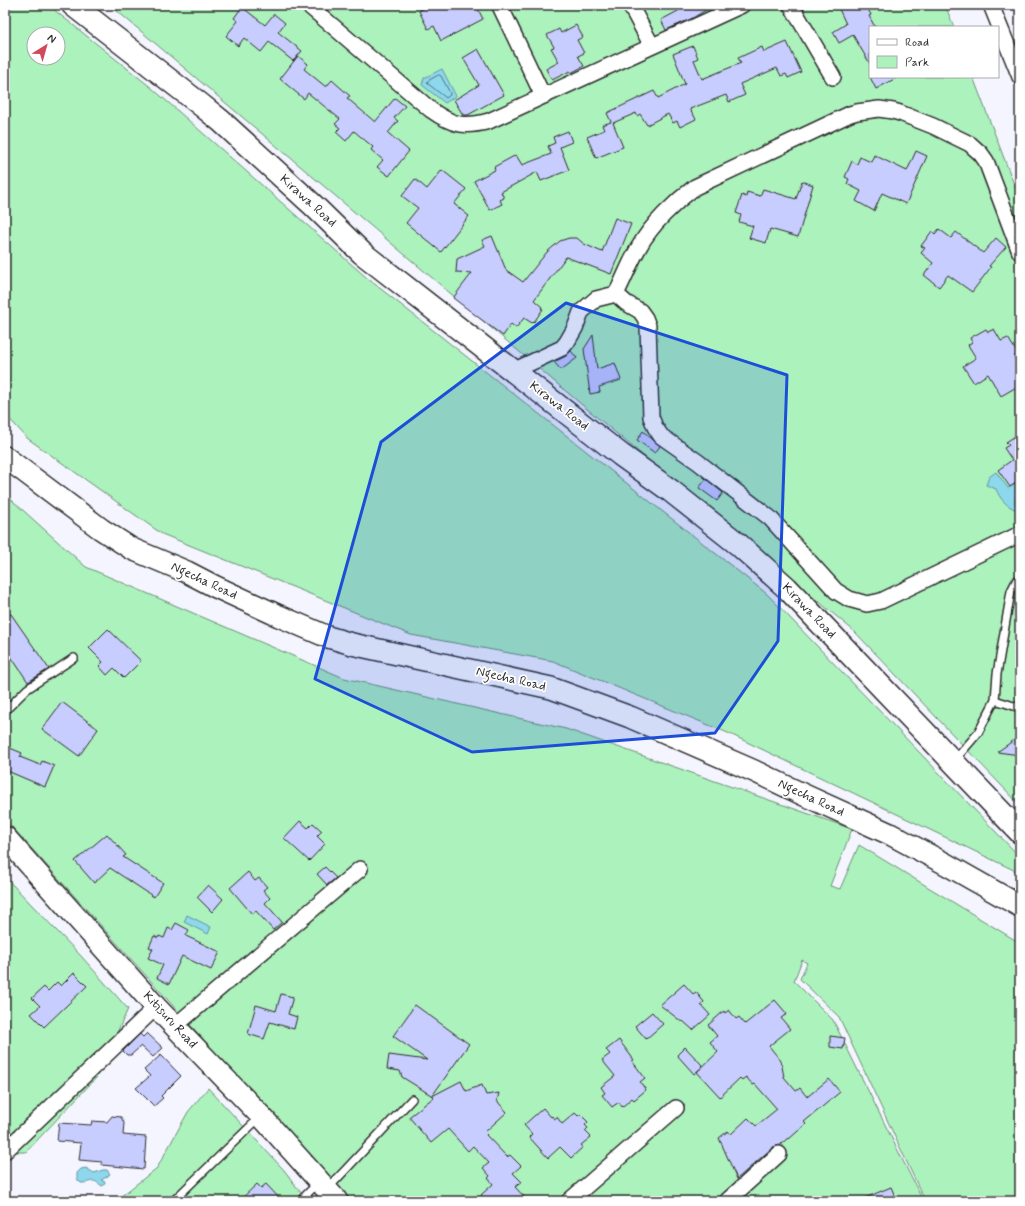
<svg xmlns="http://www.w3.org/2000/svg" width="1025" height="1206" font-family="Mynerve,sans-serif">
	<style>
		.green { fill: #acf2bd; stroke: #6c8e74; fill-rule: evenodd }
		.water { fill: #8dd8ed; stroke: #66939f }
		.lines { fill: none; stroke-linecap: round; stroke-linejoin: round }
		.shore { stroke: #527079; stroke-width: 1 }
		.building { fill: #c8cdff; stroke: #2b2b2b }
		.lane-casing { stroke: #2b2b2b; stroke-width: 10 }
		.street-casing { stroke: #2b2b2b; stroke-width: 18 }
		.secondary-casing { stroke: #2b2b2b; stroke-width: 24 }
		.primary-casing { stroke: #2b2b2b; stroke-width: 25 }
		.lane { stroke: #fff; stroke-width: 7 }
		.street { stroke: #fff; stroke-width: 15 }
		.secondary { stroke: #fff; stroke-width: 21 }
		.primary { stroke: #fff; stroke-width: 22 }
		.marked { fill: #1d4ed8; fill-opacity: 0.2; stroke: #1d4ed8; stroke-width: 3; stroke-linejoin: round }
		.labels { text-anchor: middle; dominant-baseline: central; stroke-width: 3.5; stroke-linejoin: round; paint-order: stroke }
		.street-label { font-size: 13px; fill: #2b2b2b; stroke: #fff }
	</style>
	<rect width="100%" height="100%" fill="#f4f5ff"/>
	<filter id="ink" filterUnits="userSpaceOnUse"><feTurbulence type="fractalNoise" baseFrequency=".025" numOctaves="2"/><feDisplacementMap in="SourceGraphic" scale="8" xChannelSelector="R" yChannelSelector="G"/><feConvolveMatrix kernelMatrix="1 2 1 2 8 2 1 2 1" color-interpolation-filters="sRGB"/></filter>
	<g filter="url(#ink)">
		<path class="green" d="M5 5H48L153 89 367 278 767 594 1020 857V873L728 733 553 661 411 635 162 534 27 438 5 414ZM34 34H58V58H34Z
			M110 5H945L954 27H870V77H973L1020 200V805L854 631 581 404Z
			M5 494 86 567 344 678 566 729 852 829 830 886 840 889 859 845 1020 943V1201H925L839 1017 800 979 807 963 802 960 794 981 833 1020 923 1201H346L248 1089 5 819Z
			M6 878 81 956 128 1009 96 1078 26 1152H5V1037L9 1024 5 1021V880Z
			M208 1088 284 1170 307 1201H115L157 1168 188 1112Z"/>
		<path class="water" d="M442 69 456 96 445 103 422 85 424 78Z
			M996 472 1008 488 1018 483 1020 484V495L1018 493 1015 497V503L1019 505 1017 510C1006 506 1000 499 996 489L986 485 989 477Z
			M187 915 211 927 208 934 184 922Z
			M86 1168 94 1173 103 1170H107L110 1174 108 1176 101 1180 105 1182 104 1185 102 1186C91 1177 93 1183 81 1183L77 1179V1173L81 1169Z"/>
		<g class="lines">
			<path class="shore" d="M439 75 441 76 450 93V95L446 98 427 83 428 81Z"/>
		</g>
		<path class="building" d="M423 5H476L483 19 441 41 434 26 428 29 419 11 424 8Z
			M675 5H714L691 19 666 30 661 20 678 11Z
			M847 5H866L871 15 869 16 875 27H870V64L853 35 839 43 833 32 846 24 839 9Z
			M242 7 265 25 274 14 285 23 278 32 302 51 293 61 269 42 261 52 244 38 238 46 226 36 238 21 234 18Z
			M576 25 583 37 577 40 584 53 578 56 584 66 571 73 570 71 552 80 546 69 559 62 551 48 554 47 547 35 559 29 561 33Z
			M787 42 801 72 788 78 786 74 781 76 777 68 740 84 745 95 729 102 726 95 690 109 696 119 680 127 677 121 673 123 668 114 647 125 640 114 637 116 636 113 613 123 623 147 596 158 587 137 604 130 602 125 611 122 607 113 654 91 658 98 685 84 673 54 693 46 698 58 694 60 702 79 741 63 738 58 762 47 764 52Z
			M478 49 504 95 468 115H463L454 100 479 85 463 58Z
			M298 56 308 64 304 69 326 87 332 80 350 96 347 98 375 122 395 98 405 106 394 118 398 121 388 133 409 151 389 176 377 167 383 160 371 150 373 147 354 131 346 141 336 132 340 128 335 124 340 119 308 93 304 99 280 79Z
			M870 77H898L876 89Z
			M568 131 572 142 560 147 569 170 541 181 537 172 501 192 504 198 500 200 502 204 490 210 474 181 495 170 494 167 516 155 522 165 551 154 548 146 555 143 553 137Z
			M916 151 927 156 906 204 882 193 874 211 856 201 861 191 847 184 849 179 845 177 852 161 857 164 860 157 871 162 874 155 907 171Z
			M442 170 466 189 454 204 469 216 441 252 406 223 418 208 402 196 415 179 427 189Z
			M802 181 813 185 798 237 770 229 766 243 749 238 753 226 739 222 741 215 736 213 742 195 746 197 747 192 760 196 763 189 796 199Z
			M615 218 631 224 611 274 566 257 534 300 542 307 541 309H543L534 322 533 321 532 323 524 318 516 328 511 324 503 336 453 298 472 273 456 272 457 259 485 246 482 240 492 236 506 270 523 282 547 252 560 241 569 238H577L584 244 602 252Z
			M939 229 951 238 956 232 983 253 996 238 1006 247 989 266 991 267 972 292 948 275 939 287 924 275 933 263 921 253 925 248 921 246 932 231 935 234Z
			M986 329 988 332 994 329 1001 341 1008 338 1018 354 1014 357 1020 368V385L1001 396 988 374 974 383 963 366 976 358 968 345 972 342 970 338Z
			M593 335 597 369 615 363 621 380 599 387 600 392 590 394 584 349Z
			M571 351 577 358 561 370 554 362 566 356Z
			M643 431 660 446 655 453 637 440Z
			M1020 433V480L1010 487 998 470 1012 460 1004 448 1009 445 1006 442Z
			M706 479 723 493 717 501 699 488Z
			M11 614 49 669 28 682 10 655 5 659V618Z
			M108 629 141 661 124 678 114 668 107 675 99 666 103 662 89 648Z
			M62 702 98 729 79 756 42 729Z
			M1020 736V755L997 752Z
			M10 748 22 753 20 757 40 765 42 761 54 766 45 787 5 770V761Z
			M300 821 308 828 313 823 322 831 317 836 325 844 309 861 284 838Z
			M107 834 126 855 123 857 163 883 154 897 110 868 94 883 75 861Z
			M325 867 336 878 327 885 317 874Z
			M248 872 255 881 259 878 267 887 263 890 270 898 265 903 282 922 273 930 256 911 252 914 230 888Z
			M208 885 223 899 212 912 197 897Z
			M176 923 189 930 186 936 220 952 211 970 182 956 169 984 157 978 163 965 148 958 153 949 149 947 154 936 158 938 159 936 164 938 168 928 172 930Z
			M74 973 87 986 44 1027 31 1014 40 1006 32 998 44 987 48 991 57 982 61 986Z
			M684 984 693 994 696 992 704 1002 701 1005 710 1015 693 1030 683 1021 682 1022 660 1005Z
			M281 994 293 997 288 1014 297 1017 294 1029 270 1022 264 1039 248 1034 256 1005 276 1011Z
			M775 1000 787 1014 781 1018 790 1029 769 1046 781 1061 784 1077 796 1091 800 1088 807 1097 829 1079 840 1092 804 1122 806 1124 789 1139 788 1138 780 1145 773 1147 737 1179 719 1138 728 1131 731 1134 748 1118 756 1126 777 1109 755 1084 753 1085 746 1077 742 1080 740 1078 720 1097 697 1072 718 1052 710 1042 717 1036 708 1025 724 1011 725 1013 729 1010 736 1019 739 1017 745 1024Z
			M415 1005 469 1044 432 1096 461 1081 466 1091 482 1085 486 1095 499 1093 497 1101 507 1112 486 1131 488 1133 486 1135 507 1157 510 1155 521 1166 513 1173 522 1182 515 1187 528 1201H487L481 1195 493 1184 488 1178 490 1176 483 1168 489 1163 473 1146 468 1151 448 1129 431 1143 409 1117 434 1097 402 1077 400 1071 387 1069 389 1055 427 1060 393 1036Z
			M652 1012 663 1024 646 1039 635 1026Z
			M147 1033 163 1048 153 1057 141 1046 131 1055H127L123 1051 140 1034 143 1037Z
			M830 1036 845 1038 843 1049 830 1047Z
			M619 1040 634 1060 632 1061 645 1078 640 1082 646 1090 634 1100 632 1098 622 1107 619 1102 612 1107 602 1095 605 1093 601 1087 615 1076 602 1060 610 1054 606 1050Z
			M685 1047 703 1066 694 1074 677 1055Z
			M161 1055 181 1076 161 1096 163 1098 154 1106 136 1088 150 1076 144 1070Z
			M543 1108 551 1117 552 1116 554 1119 557 1117 562 1124 575 1113 578 1116 580 1114 588 1122 585 1125 588 1128 585 1131 591 1137 581 1145 583 1147 571 1158 560 1147 548 1158 529 1137 532 1134 524 1125Z
			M112 1116 121 1117 124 1123 123 1135 146 1137 144 1169 102 1165V1162L79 1160 81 1143 57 1141 59 1123 91 1125 92 1121 107 1122Z
			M257 1184 261 1188 266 1184 282 1201H239Z
			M891 1187 897 1201H858Z"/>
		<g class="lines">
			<g class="lane-casing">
				<path id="lane" d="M995 700 1020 708
					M5 711 27 689 74 658
					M954 761 978 733 995 700 997 674 1011 591 1016 581 1020 579
					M329 1190 334 1182 412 1099
					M173 1201 259 1118
					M300 1201 318 1183"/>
			</g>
			<g class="street-casing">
				<path id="street" d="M308 5 431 110C452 125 464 128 489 121L742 5
					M630 5 652 46
					M791 5 833 77
					M991 5 1020 77
					M500 6 543 96
					M616 294 626 303 640 311 645 318 648 326 651 417 655 427 661 436 698 462 770 518 836 591 849 599 867 604 881 601 1020 534
					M616 294C624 279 630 262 639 247 651 225 675 202 695 187L850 114 857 112 879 109 893 111 900 113 933 126 970 144 981 154 986 161 1020 252
					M513 371 562 348 567 342 575 328 581 312 596 299 616 294
					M175 1026 360 869
					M5 1151 156 1007
					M569 1201 676 1108
					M727 1201 779 1154"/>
			</g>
			<g class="secondary-casing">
				<path id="secondary" d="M5 457 101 529 132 549 187 572 216 587 279 616 328 637 352 644 551 688 630 717 754 771 802 794 890 834 944 863 1020 906
					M5 837 156 1007 261 1116 337 1201"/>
			</g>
			<g class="primary-casing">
				<path id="primary" d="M73 5 200 104 221 121 314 206 362 253 621 455 671 491 738 544 787 588 1020 832"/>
			</g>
			<use href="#lane" class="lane"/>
			<use href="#street" class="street"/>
			<use href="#secondary" class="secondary"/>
			<use href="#primary" class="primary"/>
		</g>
	</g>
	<path class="marked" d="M566 303 787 375 778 641 715 733 472 752 315 679 381 442Z"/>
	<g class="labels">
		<g class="street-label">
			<text transform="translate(308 201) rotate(42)">Kirawa Road</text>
			<text transform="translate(559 406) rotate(38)">Kirawa Road</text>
			<text transform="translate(204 581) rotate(25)">Ngecha Road</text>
			<text transform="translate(809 611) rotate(46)">Kirawa Road</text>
			<text transform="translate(511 679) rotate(13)">Ngecha Road</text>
			<text transform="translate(811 798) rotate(25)">Ngecha Road</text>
			<text transform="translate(170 1020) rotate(47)">Kitisuru Road</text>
		</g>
	</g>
	<rect width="1025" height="1206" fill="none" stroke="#fff" stroke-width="20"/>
	<rect x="10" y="10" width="1005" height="1186" fill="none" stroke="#2b2b2b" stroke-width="1.5" filter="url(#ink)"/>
	<rect x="869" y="26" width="130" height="52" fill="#ffffff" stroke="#aaaaaa"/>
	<rect x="877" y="39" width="20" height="6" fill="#ffffff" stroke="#aaaaaa"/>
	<text x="905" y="46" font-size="12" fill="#2b2b2b">Road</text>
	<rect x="877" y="56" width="20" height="12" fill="#acf2bd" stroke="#aaaaaa"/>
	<text x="905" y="66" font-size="12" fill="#2b2b2b">Park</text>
	<g transform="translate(46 46) rotate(37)"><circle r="19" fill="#ffffff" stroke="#aaaaaa"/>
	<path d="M0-3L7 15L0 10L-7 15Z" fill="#d1495b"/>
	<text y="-6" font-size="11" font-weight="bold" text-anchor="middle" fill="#2b2b2b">N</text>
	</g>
</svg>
